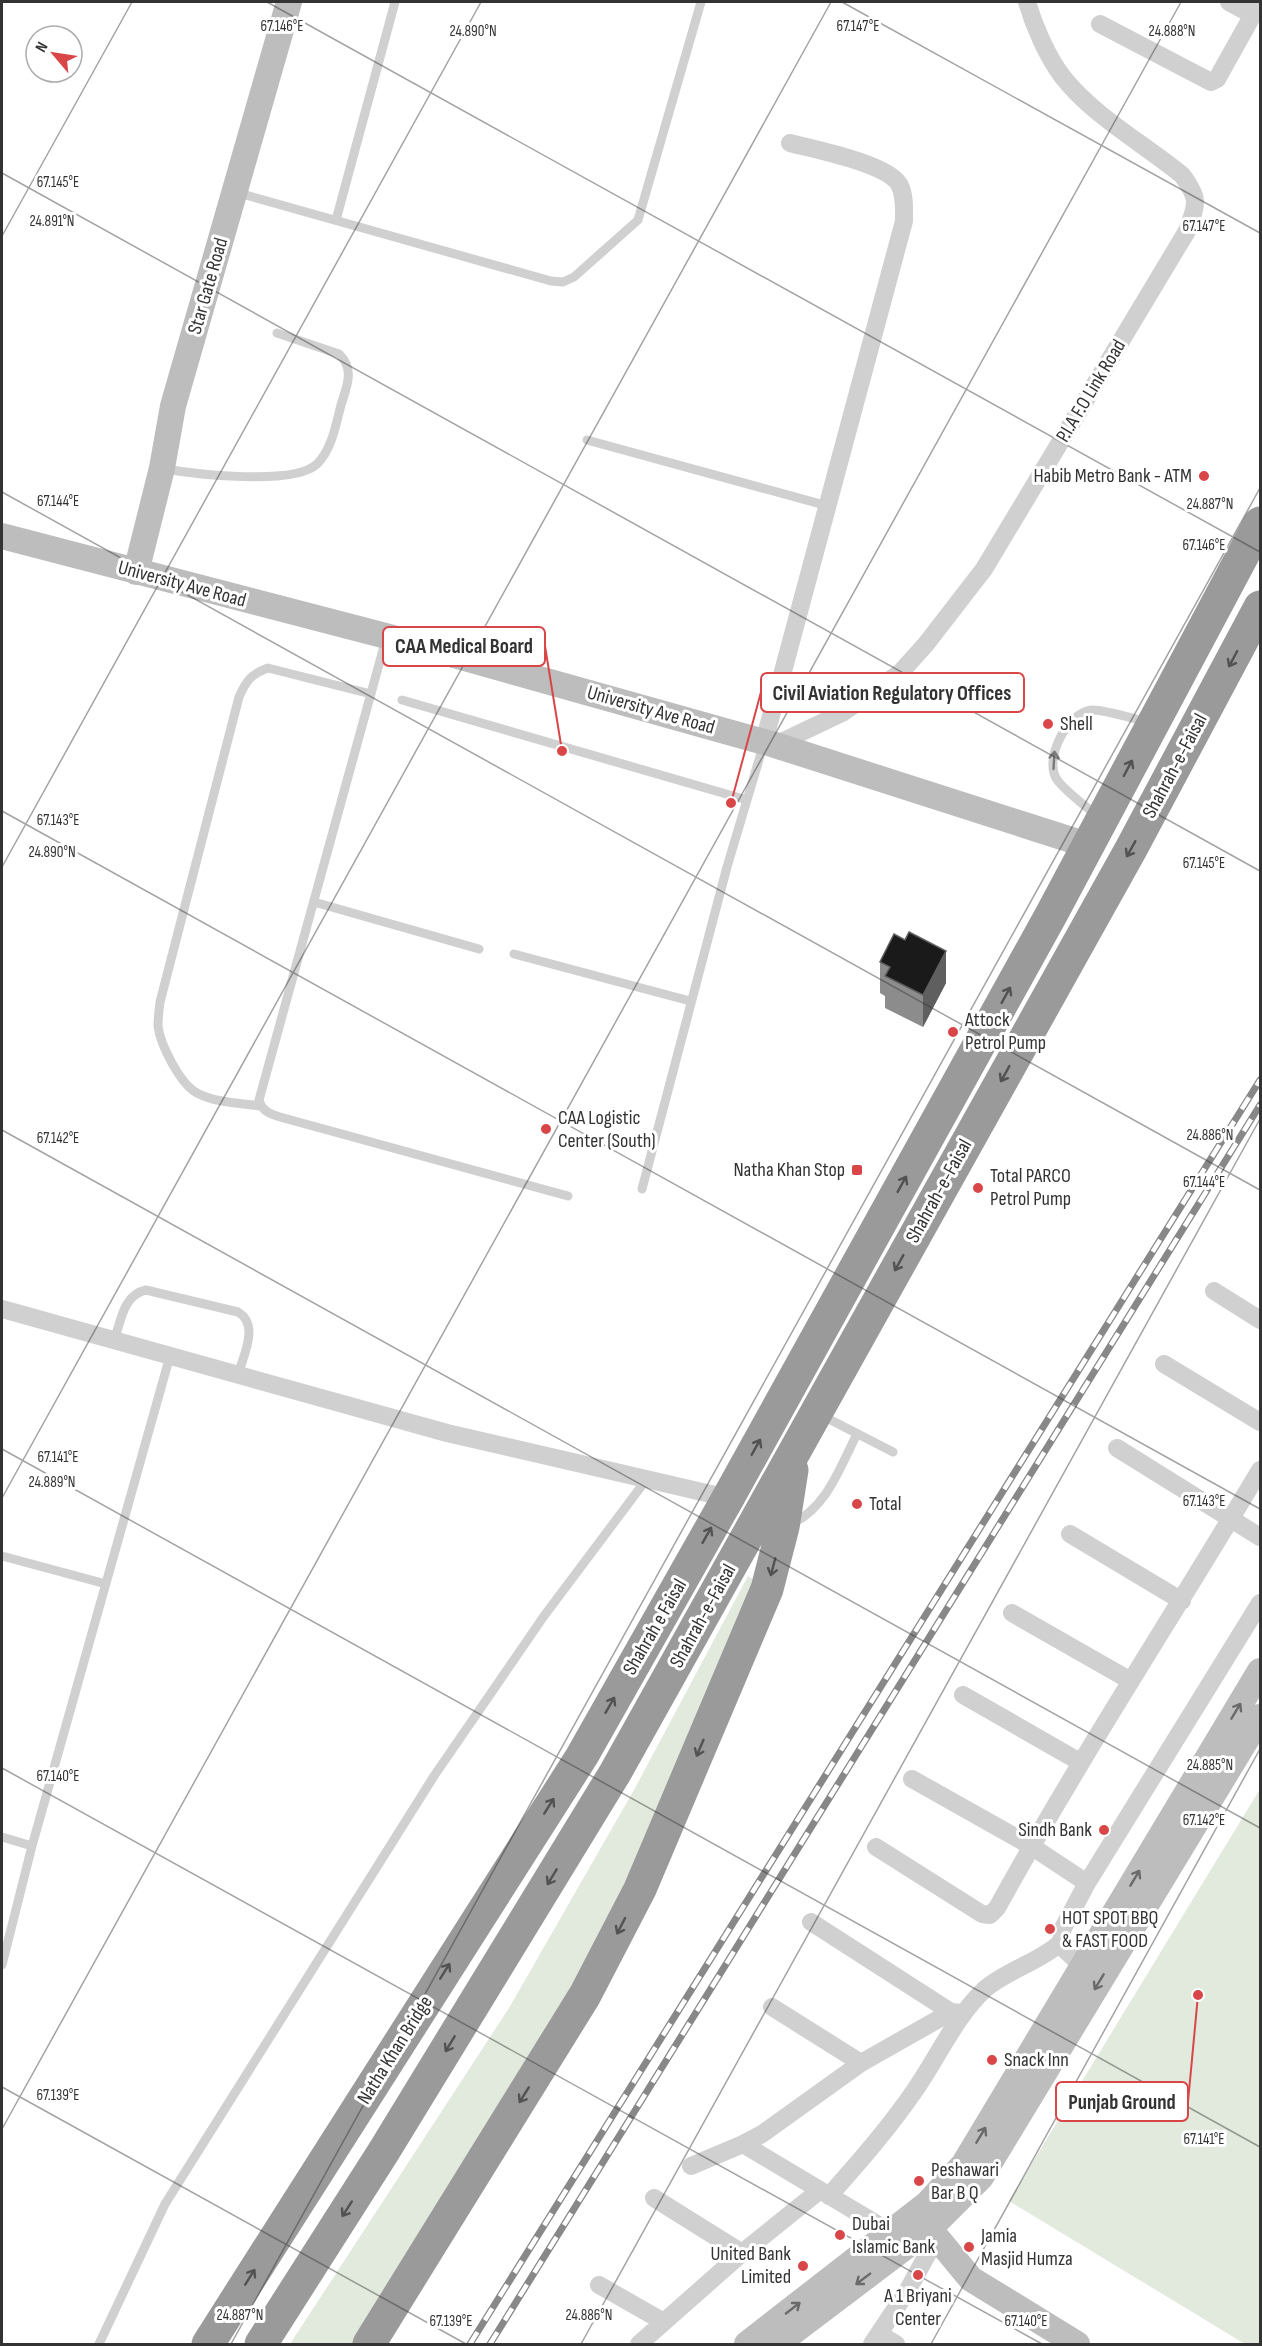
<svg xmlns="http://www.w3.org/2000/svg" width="1262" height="2346" font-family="'Sofia Sans Condensed',sans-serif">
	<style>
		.green { fill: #e2e9dd }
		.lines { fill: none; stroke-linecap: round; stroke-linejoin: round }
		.lane { stroke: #d0d0d0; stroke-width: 9 }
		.street { stroke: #d0d0d0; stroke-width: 18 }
		.secondary { stroke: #bdbdbd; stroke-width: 26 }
		.highway { stroke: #9a9a9a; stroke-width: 33 }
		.rail-casing { stroke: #888; stroke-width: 7 }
		.rail { stroke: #fff; stroke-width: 4.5; stroke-dasharray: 14; stroke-linecap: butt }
		.wall { fill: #8c8c8c }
		.shaded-wall { fill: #5f5f5f }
		.building { fill: #1a1a1a; stroke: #5f5f5f; stroke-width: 1.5 }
		.oneway { stroke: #525252 }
		.oneway2 { stroke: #7a7a7a }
		.oneway3 { stroke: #6a6a6a }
		.ticks { fill: none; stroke: #333; stroke-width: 1.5; stroke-opacity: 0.45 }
		.poi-dot { fill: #d94648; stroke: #fff; stroke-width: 2 }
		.labels { text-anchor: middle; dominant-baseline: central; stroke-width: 6; stroke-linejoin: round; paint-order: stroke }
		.street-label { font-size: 20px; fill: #333; stroke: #fff }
		.poi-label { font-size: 20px; fill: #333; stroke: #fff; text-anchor: start }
		.ticks-label { font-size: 15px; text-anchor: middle; fill: #333; stroke: #fff; stroke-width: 6; stroke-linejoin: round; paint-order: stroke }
		.leader { fill: none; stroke: #d94648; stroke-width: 2 }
		.callout-dot { fill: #d94648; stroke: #fff; stroke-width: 2 }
		.callout { fill: #fff; stroke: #d94648; stroke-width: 2 }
		.callout-label { font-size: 21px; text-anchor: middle; font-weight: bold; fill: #333 }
	</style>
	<rect width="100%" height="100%" fill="#fff"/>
	<path class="green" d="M748 1576 760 1584 578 1996 357 2344H290L509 2008 634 1790Z
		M1260 1789V2344H1245L1009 2201Z"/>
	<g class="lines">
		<path class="lane" d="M235 192 551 281 563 282 574 277 638 220 701 2
			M336 220 395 2
			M587 440 828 506
			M164 469C195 474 294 486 317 464 332 449 336 424 341 405 347 386 355 369 339 354L277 333
			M386 639 259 1100C262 1111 270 1114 280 1117L568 1196
			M402 700 747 800
			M1097 816C1087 807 1061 788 1056 778 1044 757 1069 710 1093 710 1106 710 1134 719 1147 722
			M314 902 479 949
			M514 954 690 1001
			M261 1106C240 1103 216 1103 197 1093 180 1084 160 1044 158 1026 158 1018 159 1010 160 1002L239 697C246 681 251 674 268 668L371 694
			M642 1189 727 867 764 743
			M114 1341C121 1321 123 1295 146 1290L238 1312C260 1325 243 1356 238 1375
			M821 1415 893 1452
			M791 1524C827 1508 840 1467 857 1434
			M2 1556 106 1584
			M2 1837 32 1846 170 1356
			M2 1965 32 1846
			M99 2344 165 2204 434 1776 544 1616 646 1480"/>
		<path class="street" d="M1229 2 1253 15
			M1100 24 1211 82 1217 79 1260 2
			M764 742 904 221C904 209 905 194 899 184 885 163 816 150 790 143
			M775 745 842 713 900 673 926 644 984 569 1187 231C1197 204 1200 199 1182 175 1144 144 1092 115 1062 76 1047 56 1034 26 1027 2
			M1214 1291 1260 1320
			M2 1309 447 1433 728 1498
			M1164 1364 1260 1422
			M1117 1448 1260 1537
			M1070 1534 1182 1601
			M1012 1613 1131 1681
			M963 1695 1080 1762
			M912 1779 1031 1846 1087 1883
			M876 1847 982 1914 990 1915 997 1908C1079 1759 1173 1616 1260 1470
			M811 1922 951 2012 961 2013
			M1082 1966 1059 1944 1062 1939V1930L1087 1883 1260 1603
			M772 2007 861 2063
			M743 2144 890 2232
			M691 2166 743 2144 762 2134 861 2063 951 2012
			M829 2196C859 2162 889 2128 915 2090 938 2057 955 2017 985 1989 1007 1970 1037 1963 1059 1944
			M654 2198 742 2253
			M599 2285 664 2322
			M879 2334 896 2344
			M639 2344 742 2253 819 2191
			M872 2344 908 2290 928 2253"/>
		<path class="secondary" d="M2 536 386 636 775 745 1087 845
			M136 572 162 468 173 406 289 2
			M918 2215 971 2279 1077 2344
			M747 2344 927 2204 964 2164 1260 1671
			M777 2344 929 2229 981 2177 1260 1717"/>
		<path class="highway" d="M208 2344 582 1756 728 1498 1051 915 1260 523
			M261 2344 384 2151 615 1773 1131 849 1260 607
			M369 2344 585 1995 640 1889 767 1589 783 1527 792 1470"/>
		<g class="rail-casing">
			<path id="rail" d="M470 2344 1260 1080
				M490 2344 1260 1105"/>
		</g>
		<use href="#rail" class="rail"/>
	</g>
	<path class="wall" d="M880 962 946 983 923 1027 885 1008V996L880 993Z"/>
	<path class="shaded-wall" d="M946 951V983L923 1027V995Z"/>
	<path class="building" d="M909 932 946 951 923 995 885 976 890 967 880 962 894 934 905 940Z"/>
	<defs><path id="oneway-shaft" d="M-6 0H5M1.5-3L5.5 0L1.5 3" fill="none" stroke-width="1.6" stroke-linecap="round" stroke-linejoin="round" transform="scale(1.5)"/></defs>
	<g class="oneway">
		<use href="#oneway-shaft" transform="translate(1233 659) rotate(118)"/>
		<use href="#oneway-shaft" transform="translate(1128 768) rotate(-62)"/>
		<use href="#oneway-shaft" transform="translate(1131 849) rotate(119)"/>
		<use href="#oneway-shaft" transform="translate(1006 995) rotate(-61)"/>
		<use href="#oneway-shaft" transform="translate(1005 1074) rotate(119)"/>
		<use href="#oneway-shaft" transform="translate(902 1184) rotate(-61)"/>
		<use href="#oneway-shaft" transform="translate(899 1263) rotate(119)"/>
		<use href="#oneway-shaft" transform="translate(756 1447) rotate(-61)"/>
		<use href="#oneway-shaft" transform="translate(707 1535) rotate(-60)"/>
		<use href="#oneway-shaft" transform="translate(773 1567) rotate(105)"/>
		<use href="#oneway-shaft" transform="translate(610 1705) rotate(-60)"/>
		<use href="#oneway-shaft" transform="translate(700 1748) rotate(113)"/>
		<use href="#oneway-shaft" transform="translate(549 1806) rotate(-58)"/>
		<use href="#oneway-shaft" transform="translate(552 1877) rotate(121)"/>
		<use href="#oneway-shaft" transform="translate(621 1926) rotate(117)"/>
		<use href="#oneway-shaft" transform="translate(445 1971) rotate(-58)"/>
		<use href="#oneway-shaft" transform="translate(450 2044) rotate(121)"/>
		<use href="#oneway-shaft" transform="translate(524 2095) rotate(122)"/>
		<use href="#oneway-shaft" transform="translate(347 2209) rotate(123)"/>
		<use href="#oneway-shaft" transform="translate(250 2277) rotate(-58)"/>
	</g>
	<use class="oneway2" href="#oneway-shaft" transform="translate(1054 760) rotate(-87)"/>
	<g class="oneway3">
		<use href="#oneway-shaft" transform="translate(1236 1711) rotate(-59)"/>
		<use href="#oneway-shaft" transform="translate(1135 1878) rotate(-59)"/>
		<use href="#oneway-shaft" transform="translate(1099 1982) rotate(121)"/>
		<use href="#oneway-shaft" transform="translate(981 2135) rotate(-59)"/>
		<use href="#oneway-shaft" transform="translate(863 2279) rotate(143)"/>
		<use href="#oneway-shaft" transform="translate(793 2308) rotate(-38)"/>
	</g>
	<path class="ticks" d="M267 2 1260 552M842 2 1260 233M2 173 1260 871M2 236 132 2M2 492 1260 1190M2 811 1260 1509M2 867 481 2M2 1130 1260 1828M2 1449 1260 2147M2 1498 831 2M2 1768 1042 2344M2 2087 466 2344M2 2129 1181 2M231 2344 1260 488M581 2344 1260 1119M931 2344 1260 1749"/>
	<g class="poi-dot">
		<circle cx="1204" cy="476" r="6"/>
		<circle cx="1048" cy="724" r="6"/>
		<circle cx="953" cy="1032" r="6"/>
		<circle cx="546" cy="1129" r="6"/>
		<rect x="851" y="1164" width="12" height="12" rx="3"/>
		<circle cx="978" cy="1188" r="6"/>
		<circle cx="857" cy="1504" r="6"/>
		<circle cx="1104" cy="1830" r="6"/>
		<circle cx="1050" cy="1929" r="6"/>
		<circle cx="992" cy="2060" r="6"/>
		<circle cx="919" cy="2181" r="6"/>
		<circle cx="840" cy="2235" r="6"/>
		<circle cx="969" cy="2247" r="6"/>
		<circle cx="803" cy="2266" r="6"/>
		<circle cx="918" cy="2275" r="6"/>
	</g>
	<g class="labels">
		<g class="street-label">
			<text transform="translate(208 286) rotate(-74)">Star Gate Road</text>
			<text transform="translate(1091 391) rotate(-59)">P.I.A F.O Link Road</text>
			<text transform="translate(182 584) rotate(15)">University Ave Road</text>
			<text transform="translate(651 710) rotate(16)">University Ave Road</text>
			<text transform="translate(1175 766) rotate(-62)">Shahrah-e-Faisal</text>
			<text transform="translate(939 1191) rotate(-61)">Shahrah-e-Faisal</text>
			<text transform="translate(703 1616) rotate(-61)">Shahrah-e-Faisal</text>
			<text transform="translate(655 1627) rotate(-60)">Shahrah e Faisal</text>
			<text transform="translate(395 2050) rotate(-58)">Natha Khan Bridge</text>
		</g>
		<g class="poi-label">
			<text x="1192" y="476" text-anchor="end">Habib Metro Bank - ATM</text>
			<text x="1060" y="724">Shell</text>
			<text x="965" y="1020">Attock<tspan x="965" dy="23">Petrol Pump</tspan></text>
			<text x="558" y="1118">CAA Logistic<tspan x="558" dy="23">Center (South)</tspan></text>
			<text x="845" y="1170" text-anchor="end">Natha Khan Stop</text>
			<text x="990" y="1176">Total PARCO<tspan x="990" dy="23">Petrol Pump</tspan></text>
			<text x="869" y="1504">Total</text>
			<text x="1092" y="1830" text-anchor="end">Sindh Bank</text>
			<text x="1062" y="1918">HOT SPOT BBQ<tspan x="1062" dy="23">&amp; FAST FOOD</tspan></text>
			<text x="1004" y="2060">Snack Inn</text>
			<text x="931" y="2170">Peshawari<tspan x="931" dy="23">Bar B Q</tspan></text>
			<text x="852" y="2224">Dubai<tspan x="852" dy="23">Islamic Bank</tspan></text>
			<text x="981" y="2236">Jamia<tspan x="981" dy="23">Masjid Humza</tspan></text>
			<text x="791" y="2254" text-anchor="end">United Bank<tspan x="791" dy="23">Limited</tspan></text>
			<text x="918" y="2296" text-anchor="middle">A 1 Briyani<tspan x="918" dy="23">Center</tspan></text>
		</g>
	</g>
	<g class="ticks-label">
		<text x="858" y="31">67.147°E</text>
		<text x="282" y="31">67.146°E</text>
		<text x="473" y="36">24.890°N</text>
		<text x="1172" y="36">24.888°N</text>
		<text x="58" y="187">67.145°E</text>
		<text x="52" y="226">24.891°N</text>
		<text x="1204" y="231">67.147°E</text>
		<text x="58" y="506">67.144°E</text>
		<text x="1210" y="509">24.887°N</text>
		<text x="1204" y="550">67.146°E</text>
		<text x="58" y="825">67.143°E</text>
		<text x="52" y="857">24.890°N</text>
		<text x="1204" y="868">67.145°E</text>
		<text x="1210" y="1140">24.886°N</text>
		<text x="58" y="1143">67.142°E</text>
		<text x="1204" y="1187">67.144°E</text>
		<text x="58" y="1462">67.141°E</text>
		<text x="52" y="1487">24.889°N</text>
		<text x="1204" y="1506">67.143°E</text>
		<text x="1210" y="1770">24.885°N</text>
		<text x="58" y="1781">67.140°E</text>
		<text x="1204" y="1825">67.142°E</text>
		<text x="58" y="2100">67.139°E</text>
		<text x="1204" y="2144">67.141°E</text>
		<text x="240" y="2320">24.887°N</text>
		<text x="589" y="2320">24.886°N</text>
		<text x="451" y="2326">67.139°E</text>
		<text x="1026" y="2326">67.140°E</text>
	</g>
	<path class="leader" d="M562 751L545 646M731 803L761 692M1198 1995L1188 2102"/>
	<g class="callout-dot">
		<circle cx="562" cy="751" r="6"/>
		<circle cx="731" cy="803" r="6"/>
		<circle cx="1198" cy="1995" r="6"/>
	</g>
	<g class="callout">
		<rect x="383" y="627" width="162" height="39" rx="6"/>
		<rect x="761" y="673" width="263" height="39" rx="6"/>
		<rect x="1056" y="2082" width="132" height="39" rx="6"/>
	</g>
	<g class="callout-label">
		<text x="464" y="653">CAA Medical Board</text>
		<text x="892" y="700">Civil Aviation Regulatory Offices</text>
		<text x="1122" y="2109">Punjab Ground</text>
	</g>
	<rect width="1262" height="2346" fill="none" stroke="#333333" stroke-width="6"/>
	<g transform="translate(54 54) rotate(299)"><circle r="28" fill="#ffffff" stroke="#adadad" stroke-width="1.5"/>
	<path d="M0-4.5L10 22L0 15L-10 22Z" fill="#d94648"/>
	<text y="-9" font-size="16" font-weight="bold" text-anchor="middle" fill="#333333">N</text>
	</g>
</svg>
